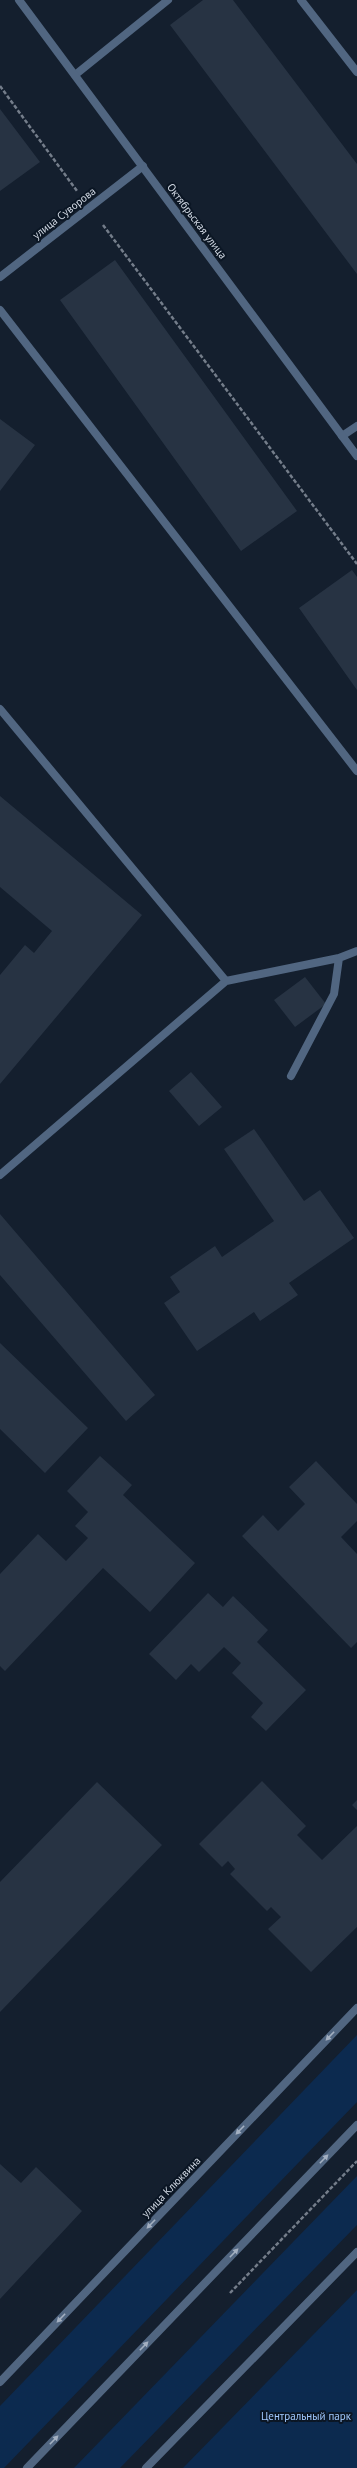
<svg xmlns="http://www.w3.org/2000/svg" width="357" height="2468" font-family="'PT Sans',sans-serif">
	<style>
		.green { fill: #0c2a4f }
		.building { fill: #273343 }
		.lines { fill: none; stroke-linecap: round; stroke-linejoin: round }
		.path { stroke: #747d8a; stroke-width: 2.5; stroke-dasharray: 4 2; stroke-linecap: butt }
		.service { stroke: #516681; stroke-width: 8 }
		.minor { stroke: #516681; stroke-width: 8 }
		.tertiary { stroke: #516681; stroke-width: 8 }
		.oneway { fill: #a4b0c1 }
		.labels { text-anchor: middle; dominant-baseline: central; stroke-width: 4; stroke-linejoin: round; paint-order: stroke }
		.street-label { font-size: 11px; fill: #d1d8e3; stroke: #0b1624 }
		.park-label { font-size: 11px; fill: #a1c8fd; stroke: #0b1624 }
	</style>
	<rect width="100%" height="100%" fill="#141f2e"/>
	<path class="green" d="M357 2035V2102L4 2468H0V2406Z
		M357 2176V2225L120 2468H74Z
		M357 2290V2468H183Z"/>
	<path class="building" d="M203 0H233L357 164V274L170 25Z
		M0 109 40 162 0 191Z
		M115 260 297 511 241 551 60 300Z
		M0 419 35 445 0 491Z
		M352 570 357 577V690L299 608Z
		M0 796 142 915 0 1084V975L25 945 34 953 52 931 0 887Z
		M305 977 326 1004 295 1027 274 1000Z
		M191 1072 222 1107 199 1126 169 1091Z
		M254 1129 304 1201 320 1190 354 1238 289 1283 298 1295 260 1321 254 1312 197 1351 164 1303 180 1292 170 1277 215 1246 222 1257 274 1221 224 1149Z
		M0 1214 155 1395 126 1421 0 1275Z
		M0 1343 88 1428 45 1473 0 1429Z
		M100 1456 132 1485 123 1495 195 1563 150 1612 103 1568 5 1671 0 1666V1574L38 1534 66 1561 88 1538 75 1526 88 1512 67 1491Z
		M316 1461 357 1504V1521L341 1537 357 1554V1642L351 1648 242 1536 263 1515 278 1531 305 1504 289 1487Z
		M208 1593 223 1607 233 1596 268 1630 257 1642 306 1690 266 1731 251 1717 263 1703 232 1673 241 1663 224 1647 199 1672 191 1664 176 1680 149 1654Z
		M262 1781 306 1826 297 1835 322 1860 357 1826V1927L311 1972 268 1929 281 1917 271 1907 267 1911 230 1874 235 1869 228 1861 222 1867 199 1844Z
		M97 1782 162 1845 0 2012V1882Z
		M357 1800V1810L352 1805Z
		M0 2164 21 2183 36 2167 82 2211 0 2299Z"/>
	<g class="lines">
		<path class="path" d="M0 86 77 191
			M103 225 357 564
			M230 2293 357 2161"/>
		<path class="service" d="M301 0 357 72
			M75 75 168 0
			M0 310 357 771
			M342 436 357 426
			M0 709 226 981 339 958 357 951
			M291 1076 334 994 339 958
			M0 1175 226 981
			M146 2468 357 2252"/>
		<path class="minor" d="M0 277 143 166"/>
		<path class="tertiary" d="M19 0 357 456
			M0 2382 357 2008
			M27 2468 357 2125"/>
	</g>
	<defs><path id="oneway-solid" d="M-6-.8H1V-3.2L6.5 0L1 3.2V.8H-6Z"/></defs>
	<g class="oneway">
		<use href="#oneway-solid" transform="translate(330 2036) rotate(134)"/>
		<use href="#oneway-solid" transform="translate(240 2130) rotate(134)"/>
		<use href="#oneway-solid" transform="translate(324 2159) rotate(-46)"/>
		<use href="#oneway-solid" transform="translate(151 2224) rotate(134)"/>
		<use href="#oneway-solid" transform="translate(234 2253) rotate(-46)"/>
		<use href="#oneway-solid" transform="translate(61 2318) rotate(134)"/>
		<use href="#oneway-solid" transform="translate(144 2346) rotate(-46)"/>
		<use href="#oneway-solid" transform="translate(54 2440) rotate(-46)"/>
	</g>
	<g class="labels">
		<g class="street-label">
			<text transform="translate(64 213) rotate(-38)">улица Суворова</text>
			<text transform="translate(197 221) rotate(53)">Октябрьская улица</text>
			<text transform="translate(171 2187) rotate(-46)">улица Клюквина</text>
		</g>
		<g class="park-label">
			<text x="306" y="2416">Центральный парк</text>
		</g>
	</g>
</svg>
